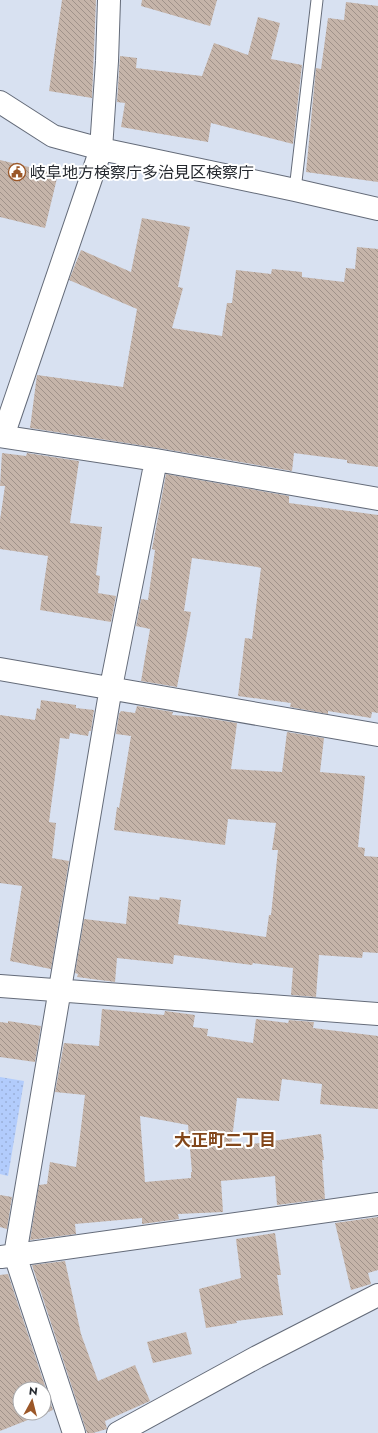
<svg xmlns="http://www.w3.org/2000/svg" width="378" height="1433" font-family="Jost,'Noto Sans JP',sans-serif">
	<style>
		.park { fill: url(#park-dots) }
		.building { fill: url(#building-back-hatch); fill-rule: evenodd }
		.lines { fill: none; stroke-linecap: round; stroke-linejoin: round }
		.lane-casing { stroke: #646b79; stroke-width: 13 }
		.street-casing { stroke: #646b79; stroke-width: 24 }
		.lane { stroke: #fff; stroke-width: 11 }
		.street { stroke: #fff; stroke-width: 22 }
		.labels { text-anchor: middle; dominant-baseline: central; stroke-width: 4; stroke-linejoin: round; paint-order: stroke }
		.poi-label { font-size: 16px; fill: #25292f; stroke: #fff; text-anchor: start }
		.neighbourhood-label { font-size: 17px; font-weight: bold; fill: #82461a; stroke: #fff }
	</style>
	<defs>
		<pattern id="park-dots" width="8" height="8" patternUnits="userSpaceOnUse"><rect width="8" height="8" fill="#b2ccfc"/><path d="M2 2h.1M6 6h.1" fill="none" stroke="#99afd8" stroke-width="1.8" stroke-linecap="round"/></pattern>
		<pattern id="building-back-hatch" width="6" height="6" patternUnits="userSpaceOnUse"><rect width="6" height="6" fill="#c5b4a9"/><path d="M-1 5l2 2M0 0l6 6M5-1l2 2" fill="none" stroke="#a0928a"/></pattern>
	</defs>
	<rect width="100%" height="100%" fill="#d8e1f1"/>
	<path class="park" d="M0 1077 24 1081 8 1176 0 1174Z"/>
	<path class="building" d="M62 0H96L92 98 49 91Z
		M142 0H217L210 26 141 6Z
		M346 2 378 6V182L306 172 316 68 321 69 328 18 344 20Z
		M258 17 280 23 271 59 302 65 293 144 211 123 208 142 121 127 125 103 117 102 120 56 137 58 136 68 202 76 214 43 248 55Z
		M0 160 58 174 45 228 0 217Z
		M142 218 190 227 178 287 183 288 172 328 222 336 227 303H232L236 270 271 274 272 269 302 272V277L344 282 346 268 355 269 357 247 378 249V467L347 463V460L294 453 292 471 158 448 30 428 37 375 123 387 137 309 69 280 81 250 131 272Z
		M2 453 26 456 27 453 79 461 70 523 102 527 96 575 100 576 98 593 116 596 111 622 40 610 48 556 0 549V520L5 486H0Z
		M166 474 289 496V503L378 515V713L372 712 371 718 328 711V714L290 707 291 703 238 696 245 638 252 639 261 568 257 567 192 558 184 611 191 612 177 687 141 681 150 629 136 626 141 599 148 600 155 550 152 549Z
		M41 700 76 705V708L94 710 91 731H89L88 736 70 733 69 739 60 738 49 822 56 823 52 858 69 861 51 969 10 961 22 886 0 883V715L35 720 37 708 40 709Z
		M137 706 173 712 172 715 200 717 237 723 231 769 282 772 287 732 324 738 320 772 365 776 358 847 365 848 364 856 378 857V953L363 952 362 958 319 955 316 997 291 995 293 968 253 963 252 965 174 955 173 964 117 958 115 982 77 977 78 974 75 973 84 919 126 924 129 896 159 900 160 897 181 900 178 924 266 937 269 915H271L278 850H272L276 823 228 819 225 845 114 830 117 807 119 808 131 736 116 734 119 714 121 711 135 713Z
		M102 1009 164 1015 165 1011 195 1015 193 1027 208 1029 207 1036 253 1043 256 1019 288 1023 289 1020 314 1022 313 1028 378 1036V1109L320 1104 322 1084 282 1079 279 1101 237 1098 231 1147 321 1134 324 1160H322L325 1199 277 1205 275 1176 221 1181 223 1212 178 1214 179 1219 142 1224V1218L75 1224 76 1234 30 1240 39 1185 47 1184 50 1162 76 1167 78 1152 85 1095 55 1092 64 1043 99 1046ZM140 1116 188 1125 192 1172H191V1178L145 1182Z
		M8 1021 41 1026 35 1062 0 1057V1022L8 1023Z
		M0 1195 12 1197 7 1229 0 1227Z
		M378 1217V1270L368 1273 371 1284 351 1290 335 1223Z
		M275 1233 281 1275H277L283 1315 236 1321 237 1323 206 1328 199 1289 241 1278 236 1239Z
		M65 1261 81 1334 98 1381 135 1365 150 1401 105 1421 107 1429 93 1433H87L32 1265Z
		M8 1274 53 1410 0 1431V1275ZM20 1389H44V1413H20Z
		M186 1332 192 1354 153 1363 147 1342Z"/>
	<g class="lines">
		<g class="lane-casing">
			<path id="lane" d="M295 190 317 0"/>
		</g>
		<g class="street-casing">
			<path id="street" d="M0 102 53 136 101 149 295 190 378 209
				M0 436 156 460 378 499
				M3 436 101 149 107 61 109 0
				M0 669 378 735
				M0 986 378 1014
				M1 1257 378 1204
				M74 1433 15 1255 111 687 156 460
				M118 1433 257 1357 378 1295"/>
		</g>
		<use href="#lane" class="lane"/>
		<use href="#street" class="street"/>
	</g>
	<defs>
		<g id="civic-ring" transform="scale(0.9)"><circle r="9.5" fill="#fff" stroke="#9b5728" stroke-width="1.5"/><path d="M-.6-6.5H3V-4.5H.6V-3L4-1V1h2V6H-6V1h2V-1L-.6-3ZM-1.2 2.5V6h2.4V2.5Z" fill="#9b5728"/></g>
	</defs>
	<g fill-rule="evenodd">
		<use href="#civic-ring" x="17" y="172"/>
	</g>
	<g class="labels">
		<g class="poi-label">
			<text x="30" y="172">岐阜地方検察庁多治見区検察庁</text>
		</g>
		<g class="neighbourhood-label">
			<text x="225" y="1140">大正町二丁目</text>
		</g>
	</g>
	<g transform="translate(32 1401) rotate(7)"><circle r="19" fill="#ffffff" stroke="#a8a9ac"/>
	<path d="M0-3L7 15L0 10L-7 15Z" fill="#9b5728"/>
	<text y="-6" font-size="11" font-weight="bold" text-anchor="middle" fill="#25292f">N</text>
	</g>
</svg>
